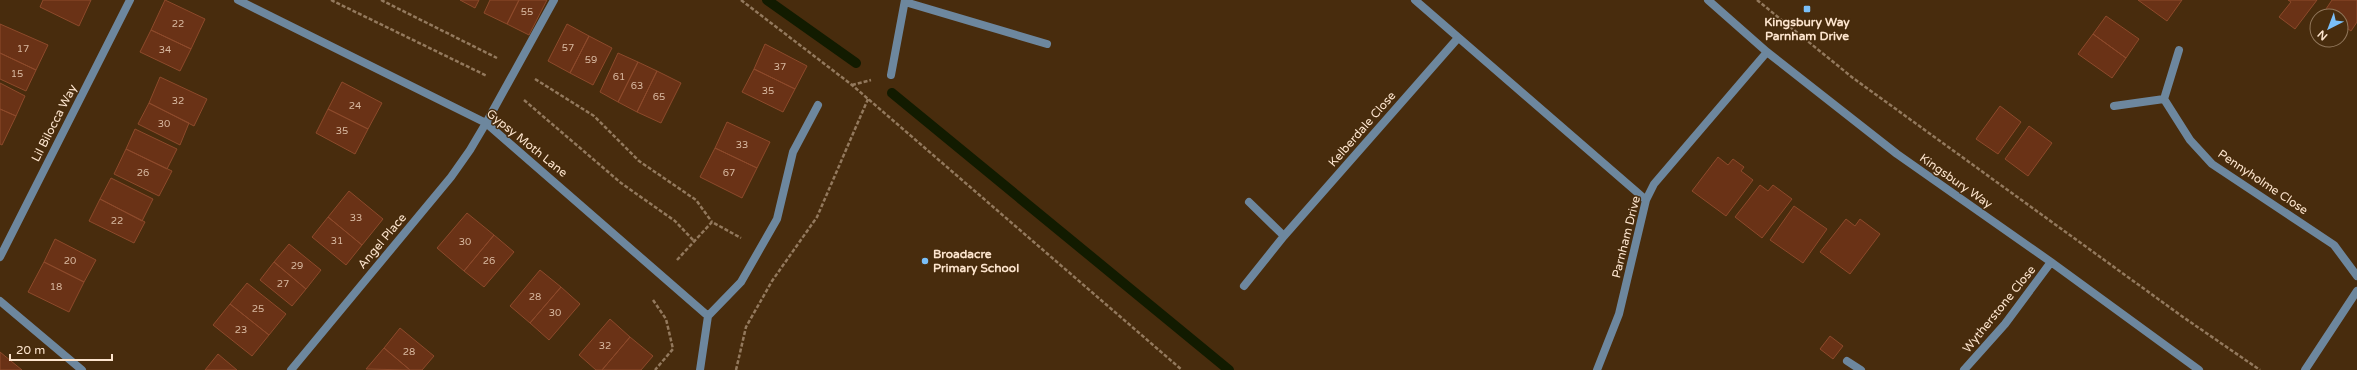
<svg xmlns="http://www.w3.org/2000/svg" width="2357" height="370" font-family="'Varela Round',sans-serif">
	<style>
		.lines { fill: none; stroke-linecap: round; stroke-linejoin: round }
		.stream { stroke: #121b00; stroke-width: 10 }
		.building { fill: #6a3216; stroke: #8d4a2b }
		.path { stroke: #93795d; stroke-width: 2.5; stroke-dasharray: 4 2; stroke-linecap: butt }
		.lane { stroke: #6d879e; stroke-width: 8 }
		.street { stroke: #6d879e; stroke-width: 8 }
		.poi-dot { fill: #7abff8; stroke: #482c0d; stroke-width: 1.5 }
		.labels { text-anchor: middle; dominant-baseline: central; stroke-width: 3; stroke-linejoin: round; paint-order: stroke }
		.number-label { font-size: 10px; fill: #d8b8a0 }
		.poi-label { font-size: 12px; font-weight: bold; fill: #fde5ce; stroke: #482c0d }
		.street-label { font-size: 12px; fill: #fde5ce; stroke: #482c0d }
	</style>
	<rect width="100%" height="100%" fill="#482c0d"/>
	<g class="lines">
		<path class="stream" d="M767 0 856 63
			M892 93 1229 370"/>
	</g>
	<path class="building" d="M43 0H91L79 26 40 7Z
		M165 0 205 19 191 49 151 30Z
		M460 0H479L475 8Z
		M490 0H519L507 24 484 13Z
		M519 0H547L529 35 507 24Z
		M2138 0H2182L2167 21Z
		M2288 0H2317L2295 29 2279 17 2291 2Z
		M2332 0H2357V22L2351 31 2341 24V16H2329L2324 12Z
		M2106 16 2139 39 2126 58 2093 34Z
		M0 24 48 45 36 70 0 53Z
		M567 24 589 36 570 73 548 61Z
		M151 30 191 49 180 71 140 52Z
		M2093 34 2126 58 2112 78 2078 54Z
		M589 36 612 48 593 85 570 73Z
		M765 44 807 66 795 89 754 69Z
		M0 53 36 70 26 91 0 79Z
		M618 53 638 62 618 102 600 92Z
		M638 62 657 71 637 112 618 102Z
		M754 69 795 89 783 112 742 92Z
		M657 71 681 83 661 123 637 112Z
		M160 77 207 99 194 126 149 103Z
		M342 82 382 103 368 129 328 109Z
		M0 83 25 96 16 116 0 109Z
		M149 103 189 123 180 145 138 124Z
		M2000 106 2021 122 1998 154 1976 139Z
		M0 109 16 116 2 145 0 144Z
		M328 109 368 129 355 154 316 133Z
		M727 122 770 142 757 168 715 148Z
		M2029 126 2052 143 2028 176 2005 159Z
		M135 129 177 149 167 169 126 149Z
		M715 148 757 168 742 198 700 177Z
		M126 149 172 171 159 196 114 174Z
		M1718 157 1728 165 1733 159 1744 167 1741 171 1753 180 1726 216 1692 191Z
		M111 178 153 199 142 221 100 199Z
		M1760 185 1768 191 1773 185 1792 199 1762 238 1735 217Z
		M349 191 383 219 362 245 328 217Z
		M100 199 145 222 134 243 89 221Z
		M1794 206 1827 229 1803 263 1770 240Z
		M467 213 494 235 464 271 437 248Z
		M328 217 362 245 346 265 312 237Z
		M1846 219 1855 226 1860 219 1880 234 1850 274 1820 252Z
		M494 235 514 252 484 287 464 271Z
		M55 239 96 260 84 282 44 262Z
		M289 244 321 270 306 289 274 262Z
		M44 262 84 282 69 312 28 292Z
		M274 262 306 289 292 306 260 280Z
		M540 270 561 287 530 323 510 306Z
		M247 283 286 314 269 335 230 304Z
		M561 287 580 304 549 340 530 323Z
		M230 304 269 335 252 356 213 325Z
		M610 319 630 337 602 370H596L579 355Z
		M400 328 434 356 422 370H410L384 348Z
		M1830 336 1843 346 1833 359 1820 349Z
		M630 337 653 356 641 370H602Z
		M384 348 410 370 366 369Z
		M0 352 22 370H0Z
		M218 354 237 370H205Z"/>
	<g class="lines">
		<path class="path" d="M331 0 487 76
			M381 0 497 58
			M741 0 852 85 1182 370
			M1757 0 1853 78 2183 317 2260 370
			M535 79 594 116 639 161 696 200 712 222
			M852 85 871 80
			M524 100 621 183 675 221 694 241
			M677 260 712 222 741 238
			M653 300 666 319 673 349 655 370
			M736 370 746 327 772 281 817 217 868 99"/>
		<path class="lane" d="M486 123 554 0"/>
		<path class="street" d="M238 0 486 123 708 316
			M1415 0 1646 200
			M1708 0 1767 52 1897 154 2051 262 2199 370
			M905 2 1047 44
			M891 75 905 0
			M2164 99 2190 140 2212 164 2334 245 2357 276
			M2114 106 2164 99 2179 50
			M1249 202 1284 236
			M0 257 130 0
			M1244 286 1284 236 1458 38
			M0 301 82 370
			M1847 361 1861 370
			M291 370 451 177 470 150 486 123
			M700 370 708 316 741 282 777 219 793 152 818 105
			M1597 370 1619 314 1646 200 1654 184 1767 52
			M1964 370 2005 324 2051 262
			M2305 370 2357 291"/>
	</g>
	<g class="poi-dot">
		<rect x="1803" y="5" width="8" height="8" rx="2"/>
		<circle cx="925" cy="261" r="4"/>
	</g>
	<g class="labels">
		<g class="number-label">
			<text x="527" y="12">55</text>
			<text x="178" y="24">22</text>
			<text x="568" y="48">57</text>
			<text x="23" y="49">17</text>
			<text x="165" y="50">34</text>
			<text x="591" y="60">59</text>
			<text x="780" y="67">37</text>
			<text x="17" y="74">15</text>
			<text x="619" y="77">61</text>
			<text x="637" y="86">63</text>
			<text x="768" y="91">35</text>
			<text x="659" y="97">65</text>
			<text x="178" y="101">32</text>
			<text x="355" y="106">24</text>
			<text x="164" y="124">30</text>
			<text x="342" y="131">35</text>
			<text x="742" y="145">33</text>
			<text x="143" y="173">26</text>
			<text x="729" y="173">67</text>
			<text x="356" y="218">33</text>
			<text x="117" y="221">22</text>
			<text x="337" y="241">31</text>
			<text x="465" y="242">30</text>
			<text x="70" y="261">20</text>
			<text x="489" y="261">26</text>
			<text x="297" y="266">29</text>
			<text x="283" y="284">27</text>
			<text x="56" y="287">18</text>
			<text x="535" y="297">28</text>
			<text x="258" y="309">25</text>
			<text x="555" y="313">30</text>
			<text x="241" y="330">23</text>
			<text x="605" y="346">32</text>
			<text x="409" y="352">28</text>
		</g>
		<g class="poi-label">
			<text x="1807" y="22">Kingsbury Way<tspan x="1807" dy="14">Parnham Drive</tspan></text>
			<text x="933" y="254" text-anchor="start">Broadacre<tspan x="933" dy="14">Primary School</tspan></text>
		</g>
		<g class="street-label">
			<text transform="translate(54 123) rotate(-63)">Lil Bilocca Way</text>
			<text transform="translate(1362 129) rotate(-49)">Kelberdale Close</text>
			<text transform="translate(527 143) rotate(39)">Gypsy Moth Lane</text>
			<text transform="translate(1956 181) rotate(35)">Kingsbury Way</text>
			<text transform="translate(2263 182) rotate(34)">Pennyholme Close</text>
			<text transform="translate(1626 237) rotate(-76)">Parnham Drive</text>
			<text transform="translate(382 241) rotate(-50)">Angel Place</text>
			<text transform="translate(1999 309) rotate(-51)">Wytherstone Close</text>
		</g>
	</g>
	<g transform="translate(2329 28) rotate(222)"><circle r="19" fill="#482c0d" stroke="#90765a"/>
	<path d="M0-3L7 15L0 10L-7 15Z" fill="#7abff8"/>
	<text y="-6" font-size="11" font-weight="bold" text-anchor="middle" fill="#fde5ce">N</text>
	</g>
	<path d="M10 354v6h102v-6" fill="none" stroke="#fde5ce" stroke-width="2"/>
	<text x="16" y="354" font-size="12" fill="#fde5ce" stroke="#482c0d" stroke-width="3" paint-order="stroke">20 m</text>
</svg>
